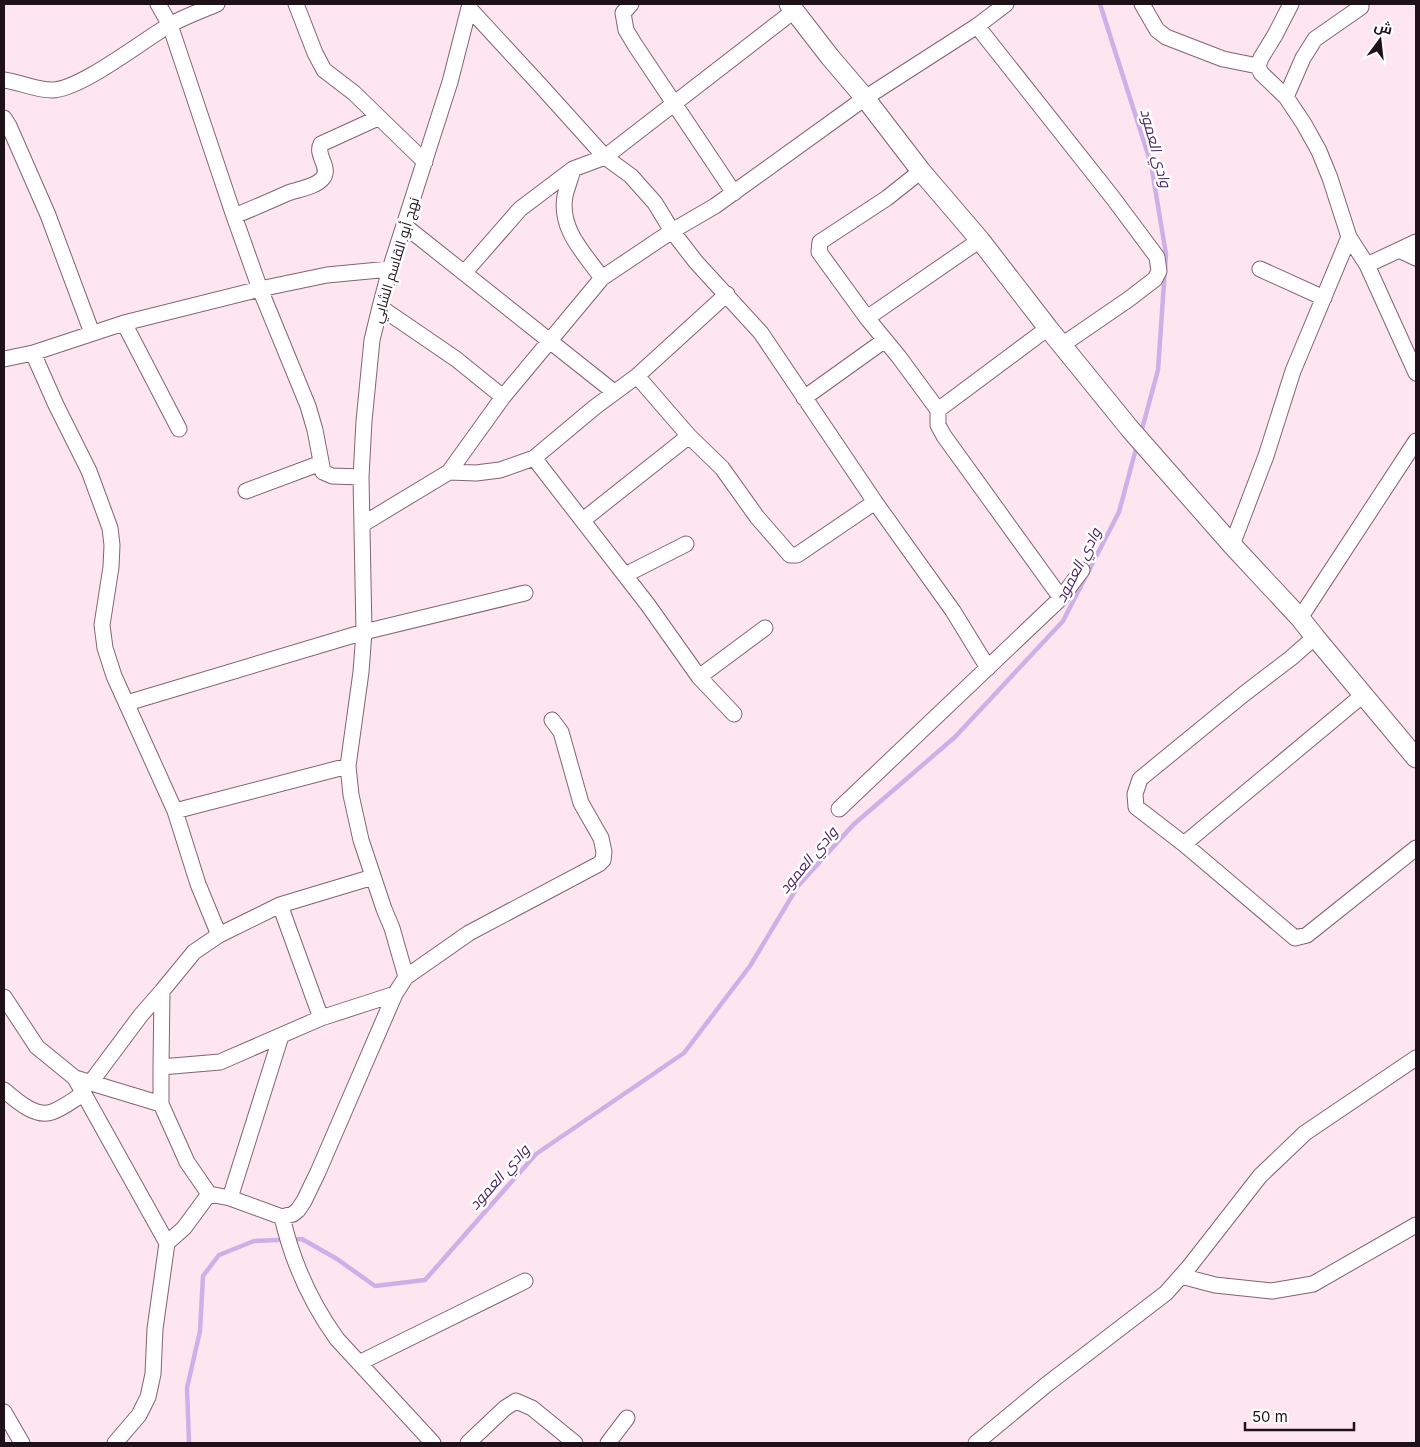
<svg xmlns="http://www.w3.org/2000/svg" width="1420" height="1447" font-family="Inter,Cairo,sans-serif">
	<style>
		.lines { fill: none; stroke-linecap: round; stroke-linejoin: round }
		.stream { stroke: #cdb0e8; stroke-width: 4.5 }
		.minor-casing { stroke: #846272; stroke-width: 17 }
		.tertiary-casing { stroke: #846272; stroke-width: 21 }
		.minor { stroke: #fff; stroke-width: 15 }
		.tertiary { stroke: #fff; stroke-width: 19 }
		.labels { text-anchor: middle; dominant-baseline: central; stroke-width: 5; stroke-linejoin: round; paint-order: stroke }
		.street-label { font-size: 14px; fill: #1e1117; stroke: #fff }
		.water-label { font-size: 15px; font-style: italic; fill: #472162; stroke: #fff }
	</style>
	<rect width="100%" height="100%" fill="#fee6f0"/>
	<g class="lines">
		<path class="stream" d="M1100 4 1151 164 1166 254 1158 370 1141 433
			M189 1443 187 1388 200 1331 203 1276 219 1255 254 1241 302 1239 337 1259 375 1286 425 1280 536 1154 684 1053 750 966 798 886 853 825 955 737 1063 621 1119 512 1137 445"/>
		<g class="minor-casing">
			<path id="minor" d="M158 4 170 25 234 216 260 289 308 406 315 430 323 472 332 476 361 477
				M296 4 315 53 324 70 354 93 425 162
				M631 4 623 13 626 30 635 45 734 193
				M1142 4 1157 30 1166 37 1223 59 1258 66
				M1291 4 1275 35 1261 58 1258 66 1261 73 1286 97 1304 124 1319 151 1330 178 1349 237 1367 265 1416 373
				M469 8 541 86 605 157 631 176 655 203 672 231 696 262 761 333 875 502 953 611 988 668
				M977 26 1113 198 1157 257 1159 271 1155 279 1129 299 1062 345
				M4 80C20 82 35 90 52 90 80 90 142 41 168 26 183 17 201 11 217 4
				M1286 97 1303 58 1315 39 1361 7
				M4 118 9 126 48 215 92 333
				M573 169C571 178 567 187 565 196 559 229 584 253 602 278
				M921 171 887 198 820 242 819 252 867 318 899 357 938 410V425L944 436 1061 598
				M234 216C252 209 270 201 288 193 299 189 316 187 323 178 331 167 315 155 321 144L378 118
				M405 226 614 392
				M1399 250 1416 258
				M1367 265 1416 242
				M1260 269 1324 298
				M465 272 520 209 573 169 605 157 795 10
				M380 307 456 359 503 397
				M867 318 980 240
				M124 323 179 429
				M33 353 56 405 89 471 110 528 112 545 111 567 102 625 105 648 114 676 175 811
				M4 359 33 353 124 323 260 289 327 275 390 269
				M637 376 689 436 722 468 757 517 790 555H797L875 502
				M804 398 885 340
				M938 410 1048 328
				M534 458 648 605 699 677 734 714
				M449 472 476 473 500 470 534 458 595 407 637 376 727 294
				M246 491 321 463
				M583 520 689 436
				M363 524 449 472 503 397 602 278 672 231 715 206 865 98 977 26 1006 4
				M1232 545 1266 456 1293 371 1349 237
				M625 575 686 544
				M1300 618 1416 441
				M1315 637 1291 658 1244 694 1140 779 1135 794 1136 807 1184 844 1295 938 1307 935 1416 848
				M699 677 765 628
				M127 703 364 632 525 593
				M348 766 175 811 198 884 219 935 280 905 373 877
				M839 809 1061 598 1082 570
				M1184 844 1363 695
				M280 905 321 1018
				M406 977 469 933 599 864 603 860 604 852 601 838 581 803 561 732 552 720
				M395 994 321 1018 220 1062 161 1067V1104L187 1162 209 1194 230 1198 282 1217 293 1214 298 1210 304 1201 318 1172 395 994 406 977 392 928 384 909 361 840 351 795 348 766 361 672 364 632 361 477 364 421 372 340 380 307 390 269 450 82 470 4
				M4 997 37 1047 75 1078
				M161 1067 162 991 194 952 219 935
				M91 1082 141 1015 162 991
				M4 1090C16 1100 35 1118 52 1112 63 1108 73 1100 83 1094
				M230 1198 281 1036
				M282 1217C292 1260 311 1303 337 1339L433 1443
				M167 1243 184 1228 209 1194
				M1181 1276 1215 1285 1272 1291 1313 1284 1416 1225
				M359 1363 525 1281
				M4 1412 22 1443
				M115 1443 139 1415 148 1397 153 1374 155 1329 167 1243 75 1078 161 1104
				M468 1443 505 1408 516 1401 532 1408 575 1443
				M608 1443 627 1418
				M976 1443 1046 1385 1166 1293 1189 1267 1260 1176 1305 1133 1416 1058"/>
		</g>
		<g class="tertiary-casing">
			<path id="tertiary" d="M789 4 830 57 865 98 921 171 980 240 1048 328 1130 429 1232 545 1300 618 1315 637 1416 758"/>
		</g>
		<use href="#minor" class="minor"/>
		<use href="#tertiary" class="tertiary"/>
	</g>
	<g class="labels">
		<g class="street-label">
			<text transform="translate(395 260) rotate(-73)">نهج أبو القاسم الشابي</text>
		</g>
		<g class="water-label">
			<text transform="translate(1156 148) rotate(75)">وادي العمود</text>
			<text transform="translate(1078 565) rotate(-63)">وادي العمود</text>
			<text transform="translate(808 860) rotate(-50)">وادي العمود</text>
			<text transform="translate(499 1177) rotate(-48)">وادي العمود</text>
		</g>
	</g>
	<rect width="1420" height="1447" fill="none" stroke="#1e1117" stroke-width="10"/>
	<g transform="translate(1380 40) rotate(15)" stroke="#ffffff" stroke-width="4" paint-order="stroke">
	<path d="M0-4L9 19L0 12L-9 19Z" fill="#1e1117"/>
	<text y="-8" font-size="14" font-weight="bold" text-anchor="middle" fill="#1e1117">ش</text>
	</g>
	<path d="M1245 1422v8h109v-8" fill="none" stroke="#1e1117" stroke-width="2.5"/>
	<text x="1252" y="1422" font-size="15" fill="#1e1117" stroke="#ffffff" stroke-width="4" paint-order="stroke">50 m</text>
</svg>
